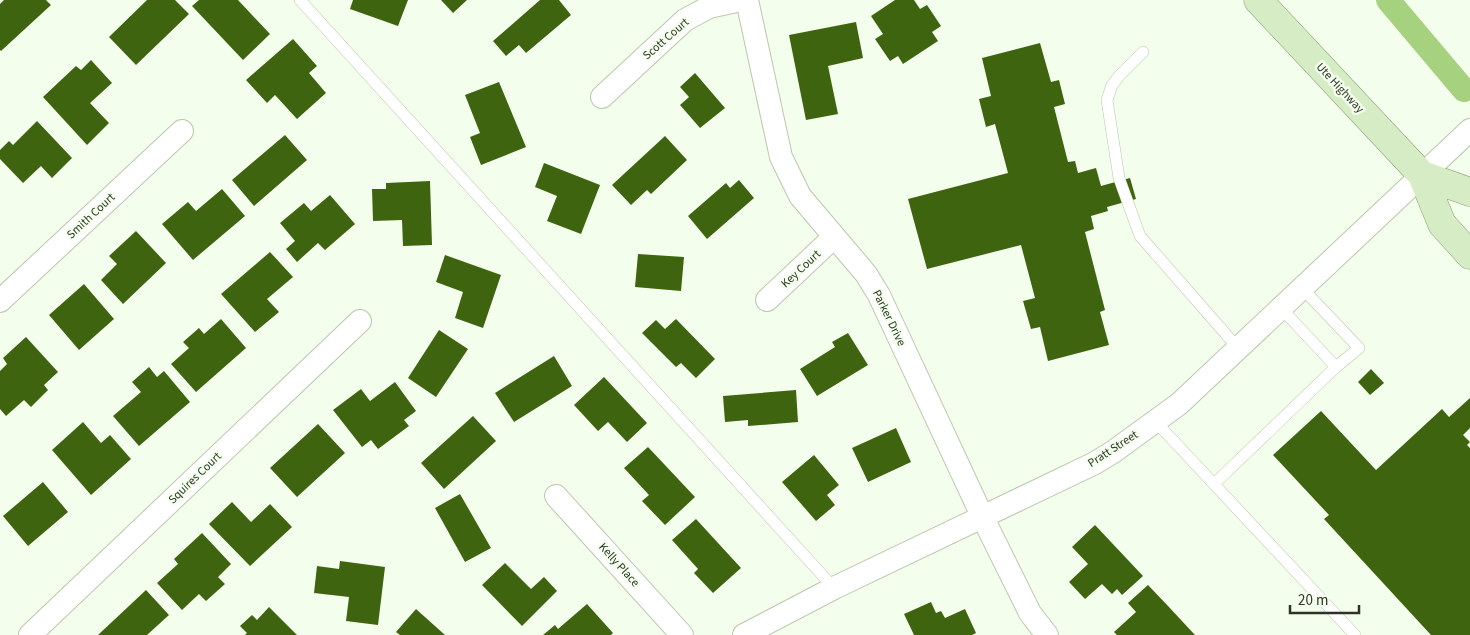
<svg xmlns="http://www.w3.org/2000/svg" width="1470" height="635" font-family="'Source Sans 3',sans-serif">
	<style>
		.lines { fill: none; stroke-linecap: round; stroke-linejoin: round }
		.canal { stroke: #a6d17f; stroke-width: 24 }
		.building { fill: #3f640f }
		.lane-casing { stroke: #b9c8ac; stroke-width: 12 }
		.street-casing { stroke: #b9c8ac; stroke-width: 24 }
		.primary-casing { stroke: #89a373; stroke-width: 29 }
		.lane { stroke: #fff; stroke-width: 11 }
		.street { stroke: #fff; stroke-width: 22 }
		.primary { stroke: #d6ecc4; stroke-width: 28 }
		.labels { text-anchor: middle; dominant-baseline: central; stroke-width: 5; stroke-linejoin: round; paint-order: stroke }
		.street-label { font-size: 12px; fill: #2d3328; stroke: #f4feec }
	</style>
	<rect width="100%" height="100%" fill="#f4feec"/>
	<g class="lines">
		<path class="canal" d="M1388 0 1464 90"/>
	</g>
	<path class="building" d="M4 0H46L51 5 1 51 0 50V4Z
		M147 0H175L189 14 136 65 109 37Z
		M199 0H238L270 34 243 60 192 6Z
		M353 0H408L398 26 350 9Z
		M441 0H467L453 13Z
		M540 0H559L571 15 526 53 519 45 506 56 493 41Z
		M895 0H914L920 9 927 5 941 26 932 32 938 41 903 64 898 56 890 61 875 39 883 34 871 16Z
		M856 22 863 58 828 66 838 114 806 120 789 35Z
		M293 39 317 66 309 73 326 93 297 119 275 95 267 103 246 80Z
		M1040 43 1051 82 1059 80 1065 104 1054 107 1068 162 1075 161 1078 173 1096 168 1101 186 1130 178 1136 199 1107 207 1108 211 1091 216 1094 229 1085 232 1105 310 1100 312 1109 345 1048 361 1040 327 1031 329 1023 301 1035 298 1021 245 927 269 908 199 1008 173 995 124 986 127 979 99 991 96 982 58Z
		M91 60 112 83 90 103 109 123 87 145 43 97 76 66 81 70Z
		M695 73 725 108 700 128 680 105 689 97 680 87Z
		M499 82 526 147 481 165 470 137 480 133 465 95Z
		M37 121 72 158 52 178 41 166 23 183 0 159V150L9 141 13 145Z
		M285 135 307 160 254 206 232 180Z
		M665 136 687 160 651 194 647 190 631 205 612 185Z
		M544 163 600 185 581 234 547 221 557 196 535 187Z
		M739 180 754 198 707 239 688 216 726 183 730 188Z
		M430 181 432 245 403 246 402 220 373 221 372 189H386V183Z
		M222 189 245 216 193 260 162 224 188 202 196 211Z
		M330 195 355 224 325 250 318 243 297 262 286 249 295 241 280 223 304 203 311 211Z
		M136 231 166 263 123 304 101 280 117 264 109 256Z
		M270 252 293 277 267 299 279 312 255 332 221 294Z
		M638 254 684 257 681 291 635 287Z
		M445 255 501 275 483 328 455 318 463 292 436 282Z
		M84 284 114 319 79 350 49 315Z
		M221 319 246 348 196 392 171 364 189 348 183 342 199 328 204 334Z
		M676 319 715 359 696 378 681 363 676 367 642 333 656 320 665 329Z
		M439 330 468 349 436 397 408 378Z
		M848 333 868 365 817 396 800 369 835 347 832 342Z
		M26 337 58 372 44 385 48 390 31 407 24 400 6 416 0 409V371L7 364 3 358Z
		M554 356 572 386 514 422 495 393Z
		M149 367 157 377 164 371 190 402 139 446 113 416 141 392 132 382Z
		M1371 369 1384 383 1370 395 1358 382Z
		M604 377 647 423 627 442 608 422 598 431 574 405Z
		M395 382 416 411 404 420 409 426 378 449 371 440 362 447 333 410 361 389 370 401Z
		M796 390 798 422 748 426V420L725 422 723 396Z
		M1470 398V428L1463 435 1470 442 1467 445 1470 448V635H1431L1324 519 1329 515 1273 455 1321 411 1376 470 1442 409 1449 417Z
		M473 416 496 441 444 489 421 463Z
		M83 422 101 443 110 435 131 459 91 495 52 450Z
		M318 424 345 453 297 497 270 468Z
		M896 428 911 462 868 482 852 448Z
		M648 447 695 497 665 525 642 501 649 495 624 468Z
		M814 455 839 485 827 495 835 505 816 521 782 482Z
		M43 482 68 512 28 546 3 516Z
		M460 494 491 548 465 562 435 508Z
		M232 502 251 522 270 504 292 527 250 566 209 524Z
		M696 519 741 568 713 593 694 573 698 569 672 540Z
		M1095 525 1143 576 1122 595 1117 589 1112 594 1102 584 1085 599 1069 582 1088 564 1072 547Z
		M202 533 231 564 218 577 225 584 206 601 199 594 182 610 157 583 178 564 174 559Z
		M340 561 385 567 378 625 346 621 349 597 314 593 317 566 339 569Z
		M505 563 531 589 544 577 557 591 522 626 482 585Z
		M1148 585 1168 606 1195 635H1117L1114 632 1136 612 1128 603Z
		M146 590 169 615 147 635H98Z
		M931 602 936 613 941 611 945 618 965 609 976 633 972 635H914L904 614Z
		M587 604 613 633 611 635H543L555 625 558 629Z
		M269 607 297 635H245L247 633 240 626 252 615 257 620Z
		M416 609 445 635H400L396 632Z"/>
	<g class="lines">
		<g class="lane-casing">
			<path id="lane" d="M300 0 834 588
				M1143 52 1120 75 1112 85 1107 100 1119 178 1140 236 1238 348
				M1281 308 1336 367
				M1155 421 1355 635
				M1214 484 1336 367 1359 348 1302 288"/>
		</g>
		<g class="street-casing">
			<path id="street" d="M747 0 781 157 800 196 866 274 879 295 983 518 1030 613 1047 635
				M602 97 685 20 709 7 741 0
				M767 300 834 237
				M0 301 182 131
				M556 496 682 635
				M30 635 360 321
				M744 635 834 588 1095 463 1113 452 1179 404 1470 130"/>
		</g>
		<g class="primary-casing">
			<path id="primary" d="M1258 0 1422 175 1442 224 1470 255
				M1422 175 1470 192"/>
		</g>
		<use href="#lane" class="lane"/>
		<use href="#street" class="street"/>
		<use href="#primary" class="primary"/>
	</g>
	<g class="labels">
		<g class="street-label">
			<text transform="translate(666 39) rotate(-41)">Scott Court</text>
			<text transform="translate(1340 88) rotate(47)">Ute Highway</text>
			<text transform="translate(91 216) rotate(-43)">Smith Court</text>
			<text transform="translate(801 269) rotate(-43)">Key Court</text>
			<text transform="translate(889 318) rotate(64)">Parker Drive</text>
			<text transform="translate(1113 449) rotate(-33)">Pratt Street</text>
			<text transform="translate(195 478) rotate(-44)">Squires Court</text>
			<text transform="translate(619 565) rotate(48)">Kelly Place</text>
		</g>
	</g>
	<path d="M1290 605v8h69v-8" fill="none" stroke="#2d3328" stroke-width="2.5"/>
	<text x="1298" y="605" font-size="15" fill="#2d3328" stroke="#f4feec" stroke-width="4" paint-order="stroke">20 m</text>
</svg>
